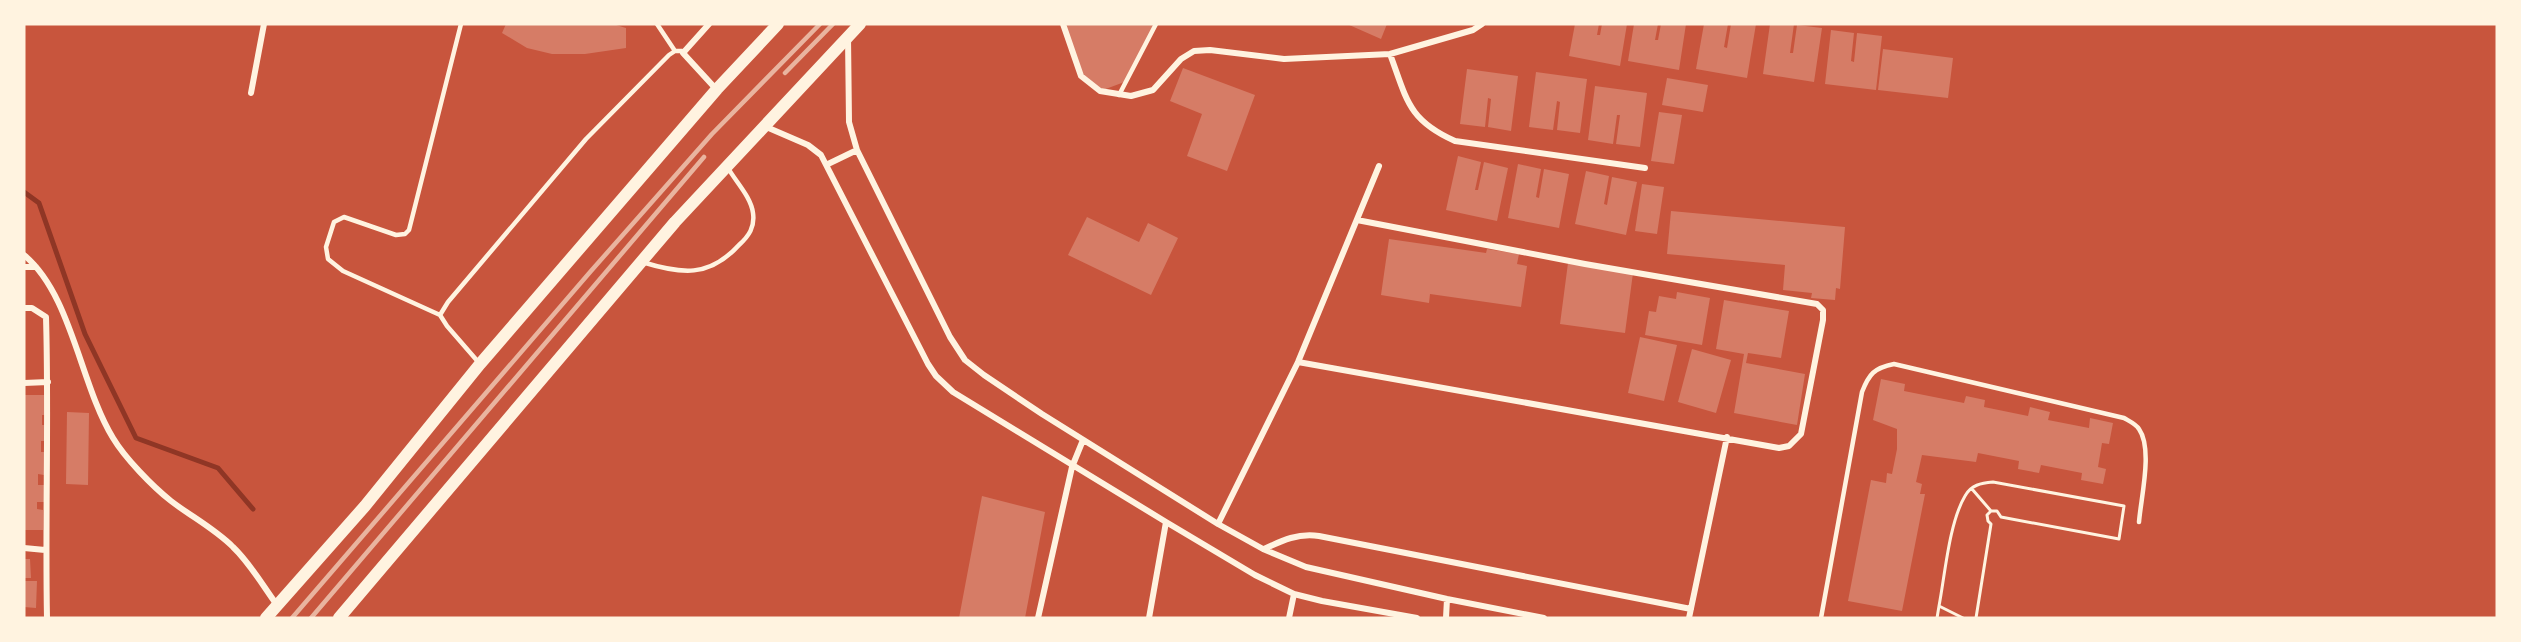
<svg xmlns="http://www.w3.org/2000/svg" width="2521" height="642" font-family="'Asap Condensed',sans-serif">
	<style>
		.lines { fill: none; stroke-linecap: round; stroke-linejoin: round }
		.stream { stroke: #8f3625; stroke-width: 5 }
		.building { fill: #d67c66 }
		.path { stroke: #fff3e0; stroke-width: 3 }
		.service { stroke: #fff3e0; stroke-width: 4.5 }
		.minor { stroke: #fff3e0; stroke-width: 6 }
		.secondary { stroke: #fff3e0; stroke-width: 12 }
		.rail { stroke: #e9b49f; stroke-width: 4.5 }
	</style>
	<rect width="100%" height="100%" fill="#c8553d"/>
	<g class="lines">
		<path class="stream" d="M24 192 39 203 85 334 136 438 218 468 253 509"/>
	</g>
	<path class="building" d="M506 24H613L626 28V48L585 54H552L527 48 502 33Z
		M1064 24H1156L1127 81 1103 90 1082 75Z
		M1347 24H1387L1381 39Z
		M1575 24H1599L1597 35H1600L1602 24H1627L1620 66 1569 56Z
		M1634 24H1658L1655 40H1658L1661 24H1686L1679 70 1628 61Z
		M1704 24H1728L1724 47 1727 48 1731 24H1756L1747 78 1696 69Z
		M1770 24H1794L1790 53H1793L1797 25 1822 28 1814 82 1763 74Z
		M1831 30 1854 33 1851 61 1854 62 1857 33 1882 36 1876 90 1825 84Z
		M1883 49 1953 58 1948 98 1878 90Z
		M1183 68 1255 95 1227 171 1187 156 1202 114 1170 101Z
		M1467 69 1518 76 1511 131 1488 127 1491 99 1488 98 1485 127 1460 124Z
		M1536 72 1587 79 1580 133 1557 130 1560 102 1557 101 1553 130 1529 127Z
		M1667 78 1708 85 1703 112 1662 105Z
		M1595 86 1647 93 1640 147 1616 144 1620 115H1617L1613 144 1588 140Z
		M1659 112 1682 115 1674 164 1651 161Z
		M1458 156 1481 162 1475 190H1478L1484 162 1508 168 1497 221 1446 210Z
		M1518 164 1541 169 1536 197 1539 198 1544 169 1569 174 1559 228 1508 218Z
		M1586 171 1609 176 1604 204 1607 205 1612 177 1637 182 1626 235 1575 224Z
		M1642 184 1664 187 1657 234 1635 231Z
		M1671 211 1845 227 1840 289 1836 288 1835 300 1811 298 1812 293 1783 290 1785 265 1667 254Z
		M1087 217 1139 242 1148 223 1178 238 1151 295 1068 255Z
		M1389 239 1486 253 1487 249 1519 254 1517 264 1527 266 1521 307 1430 294 1429 303 1381 295Z
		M1568 263 1633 273 1625 333 1560 324Z
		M1677 292 1710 298 1702 345 1645 335 1649 311 1656 312 1659 296 1676 299Z
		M1724 300 1789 311 1781 358 1748 353 1746 363 1805 374 1797 425 1734 413 1744 354 1716 349Z
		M1640 337 1677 345 1664 401 1628 393Z
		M1692 349 1731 360 1716 413 1678 402Z
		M1881 379 1905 384 1904 391 1964 403 1966 396 1985 400 1984 407 2028 416 2030 407 2050 412 2048 420 2089 428 2090 418 2113 423 2109 444 2102 443 2098 467 2106 469 2103 484 2081 480 2082 473 2041 465 2039 473 2018 469 2019 461 1978 453 1976 462 1922 455 1916 482 1922 484 1920 494H1925L1902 611 1848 601 1871 480 1886 483 1887 473 1892 474 1897 449V429L1873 420Z
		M24 395H46L45 415H42V425H45V441H41V452H44V475L38 474V485H44V502H37V509L43 510V530H24Z
		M67 412 89 413 88 485 66 484Z
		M982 496 1045 512 1025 618H959Z
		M24 559H30L31 578H24Z
		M24 581H37L36 608 24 607Z"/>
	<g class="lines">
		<path class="path" d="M1972 489 1991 511
			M1937 618 1939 606
			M1963 618 1939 606C1945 575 1949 523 1965 496 1971 485 1981 483 1993 482L2124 506 2119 539 2001 517 1997 511H1991L1987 515 1988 521 1991 524 1976 618"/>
		<path class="service" d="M461 24 409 230 405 234 396 235 344 217 334 222 326 247 328 259 343 271 440 315 447 326 480 364
			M657 24 675 51
			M1119 95 1156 24
			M642 262C681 274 709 278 739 245 749 236 755 227 753 213 751 197 736 182 728 168
			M440 315 448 302 586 139 669 55 675 51H682
			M1821 618 1862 392C1869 374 1874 368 1894 364L2124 418C2129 421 2136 424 2139 429 2153 449 2141 497 2139 522"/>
		<path class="minor" d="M709 24 683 53 716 89
			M1063 24 1081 76 1100 91 1131 96 1153 90 1181 59 1194 51 1210 50 1284 59 1390 54 1473 30 1482 24
			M848 37 849 122 857 150 950 337 965 360 984 375 1042 414 1218 524 1263 549 1306 567 1447 599 1544 618
			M1390 54C1407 100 1408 120 1455 141L1645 168
			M251 93 264 24
			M764 126 808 145 821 155 928 364 936 376 953 392 1166 522 1255 575 1294 594 1322 601 1417 618
			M828 164 857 150
			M24 255C72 295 80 384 113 438 125 458 152 486 171 501 192 517 215 529 233 547 250 563 263 586 277 605
			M24 267H36
			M24 308H32L46 317C49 417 45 518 47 618
			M1298 362 1779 448 1789 446 1801 434 1823 320V310L1817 304 1585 264 1357 220
			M24 383 48 382
			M1218 524 1298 362 1379 166
			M24 548 45 550
			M1264 549C1283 540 1298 533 1319 536L1691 609
			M1038 618 1072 467 1083 440
			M1149 618 1166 522
			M1289 618 1294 594
			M1446 618 1447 599
			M1689 618 1727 437"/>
		<path class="secondary" d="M266 618 365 506 480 364 717 89 778 24
			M339 618 675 222 860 24"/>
		<path class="rail" d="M785 73 833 24
			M292 618 591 271 712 134 820 24
			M311 618 704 157"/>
	</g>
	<rect width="2521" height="642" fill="none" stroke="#fff3e0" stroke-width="51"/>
</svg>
